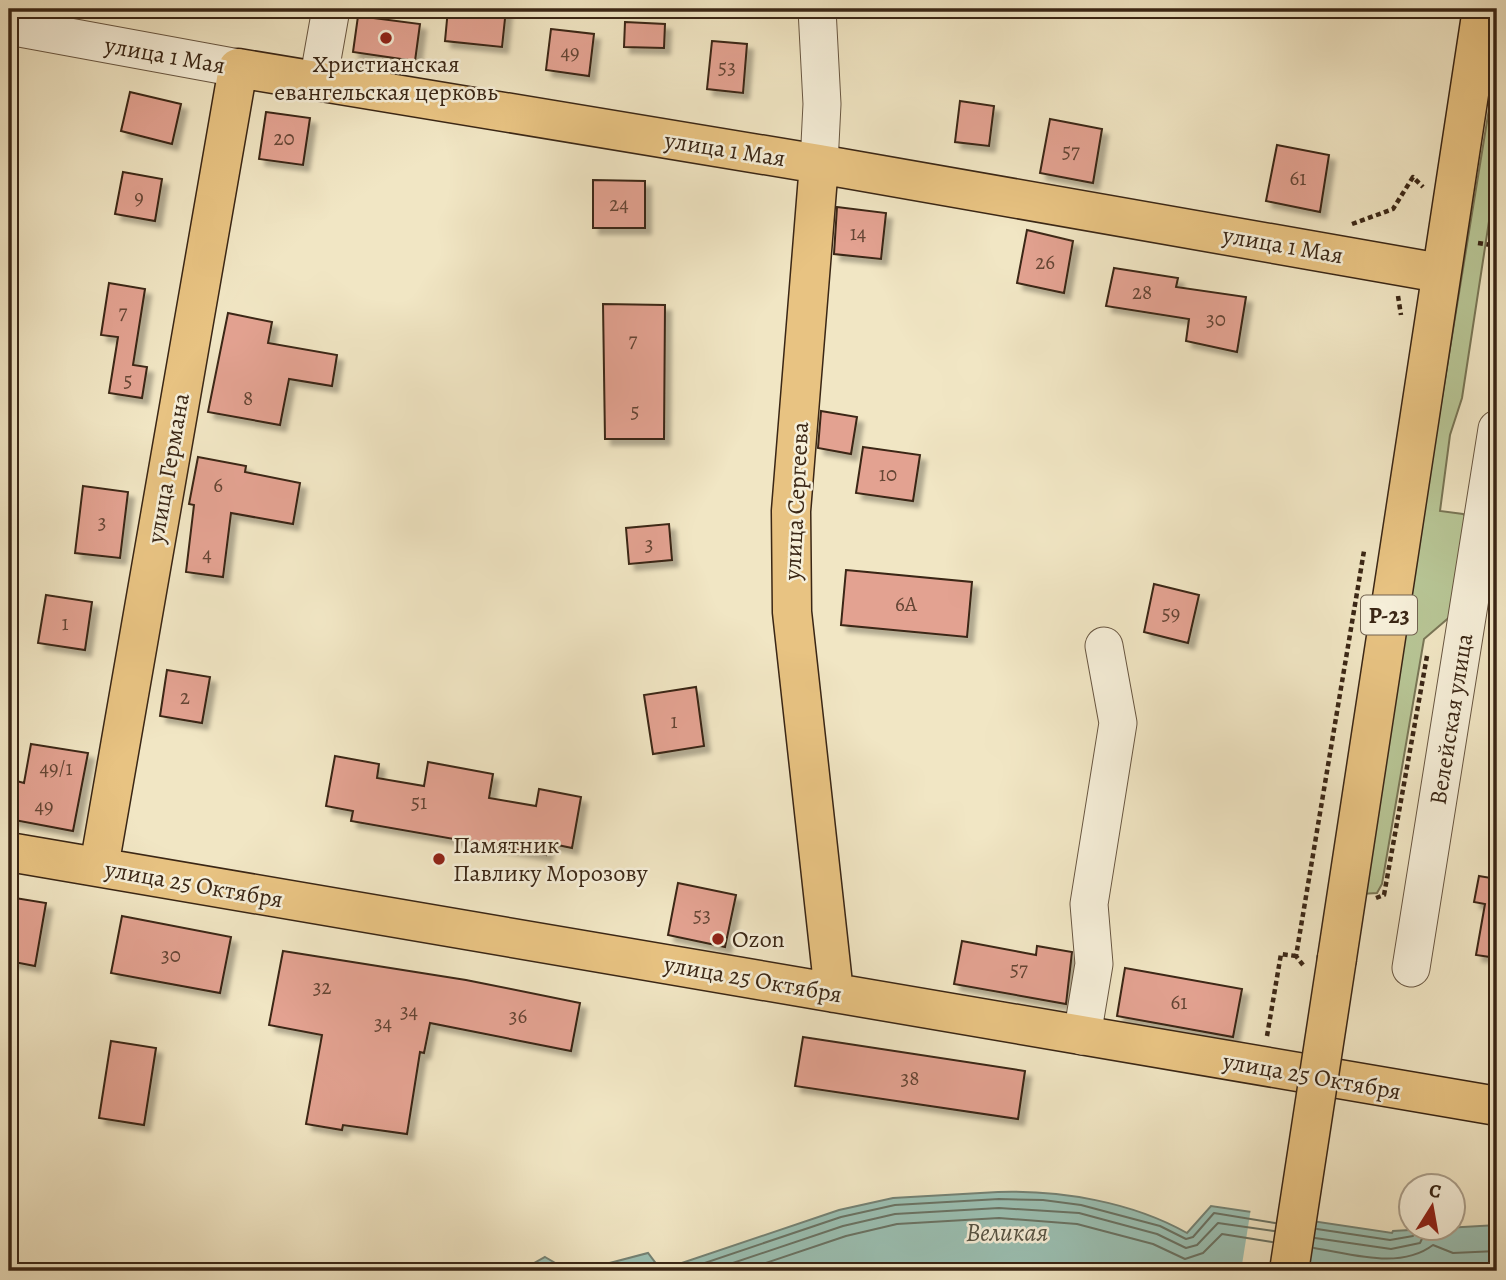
<svg xmlns="http://www.w3.org/2000/svg" width="1506" height="1280" font-family="Alegreya,serif">
	<style>
		.green { fill: #b8c696; stroke: #797656; stroke-width: 2 }
		.water { fill: #9bc0b3; stroke: #748274; stroke-width: 2 }
		.pier { fill: #f1e6c4 }
		.lines { fill: none; stroke-linecap: round; stroke-linejoin: round }
		.shore { stroke: #6a7364; stroke-width: 2 }
		.building { fill: #e3a291; stroke: #3a2615; stroke-width: 2; filter: url(#shadow) }
		.minor-casing { stroke: #685641; stroke-width: 39 }
		.major-casing { stroke: #3a2615; stroke-width: 41 }
		.highway-casing { stroke: #3a2615; stroke-width: 41 }
		.path { stroke: #3a2615; stroke-width: 4.5; stroke-dasharray: 5 3.5; stroke-linecap: butt }
		.minor { stroke: #f6efd9; stroke-width: 37 }
		.major { stroke: #e8c382; stroke-width: 38 }
		.highway { stroke: #e8c382; stroke-width: 38 }
		.highway-bridge-casing { stroke: #3a2615; stroke-width: 41; stroke-linecap: butt }
		.highway-bridge { stroke: #e8c382; stroke-width: 38 }
		.poi-dot { fill: #8f2418; stroke: #f6efd9; stroke-width: 2.5 }
		.labels { text-anchor: middle; dominant-baseline: central; stroke-width: 5; stroke-linejoin: round; paint-order: stroke }
		.number-label { font-size: 21px; fill: #644534 }
		.shield { fill: #f6efd9; stroke: #726250; stroke-width: 2 }
		.shield-label { font-size: 23px; font-weight: bold; fill: #3a2615 }
		.street-label { font-size: 24px; fill: #3a2615; stroke: #f6efd9 }
		.poi-label { font-size: 24px; fill: #3a2615; stroke: #f6efd9; text-anchor: start }
		.water-label { font-size: 26px; font-style: italic; fill: #575444; stroke: #f6efd9 }
	</style>
	<defs>
		<filter id="shadow"><feDropShadow dx="6" dy="6" stdDeviation="2" flood-color="#0004"/></filter>
	</defs>
	<rect width="100%" height="100%" fill="#f1e6c4"/>
	<filter id="stains"><feTurbulence type="fractalNoise" baseFrequency=".00286" numOctaves="4"/><feColorMatrix values="0 0 0 0 .2 0 0 0 0 .09 0 0 0 0 .02 0 0 0 .5 -.17"/></filter>
	<radialGradient id="worn" r=".72"><stop offset=".6" stop-color="#630" stop-opacity="0"/><stop offset="1" stop-color="#630" stop-opacity=".3"/></radialGradient>
	<path class="green" d="M1497 60V169L1462 398 1450 435 1440 511 1463 514 1473 522 1459 609 1424 639 1382 884 1377 893 1361 894Z"/>
	<path class="water" d="M998 1192C1061 1190 1132 1202 1187 1233L1211 1206 1392 1233 1393 1231 1497 1225V1271H579L648 1253 661 1270 839 1210 893 1198Z
		M545 1257 569 1271H520Z"/>
	<path class="pier" d="M1251 1208 1310 1217 1302 1271H1241Z"/>
	<g class="lines">
		<path class="shore" d="M1317 1229 1390 1240 1413 1236 1419 1228
			M1315 1238 1391 1249 1420 1243 1427 1228
			M1314 1248C1352 1254 1400 1270 1433 1245L1453 1253 1497 1251
			M681 1271 841 1217 895 1205 999 1199 1043 1200 1081 1205 1160 1226 1186 1239 1193 1237 1214 1213 1275 1223
			M709 1271 843 1226 895 1214 999 1208 1079 1213 1157 1234 1186 1248 1197 1245 1218 1223 1274 1231
			M742 1271 846 1236 897 1224 999 1218 1077 1224 1153 1244 1185 1259 1203 1253 1222 1234 1272 1242"/>
	</g>
	<path class="building" d="M448 9H506L502 47 445 41Z
		M358 16 420 24 415 61 353 52Z
		M625 22 665 24 664 48 624 47Z
		M551 29 594 34 589 76 546 70Z
		M712 41 747 44 743 93 707 89Z
		M130 92 181 104 172 144 121 131Z
		M960 101 994 106 989 146 955 142Z
		M266 112 310 118 303 165 259 159Z
		M1050 119 1102 129 1093 183 1040 173Z
		M1277 145 1329 155 1320 212 1266 201Z
		M123 172 162 179 155 221 115 214Z
		M593 180 645 181V228H593Z
		M837 207 886 213 881 259 834 254Z
		M1027 230 1073 241 1064 293 1017 283Z
		M1114 268 1178 278 1176 287 1246 297 1237 352 1186 341 1189 319 1106 306Z
		M109 283 145 289 133 365 147 367 142 398 109 393 118 337 101 335Z
		M603 304 665 305 664 439H605Z
		M228 313 272 322 268 343 337 355 332 386 289 379 280 425 208 412Z
		M821 411 857 417 851 454 818 448Z
		M863 447 920 455 913 501 856 493Z
		M198 457 246 466 245 472 300 483 293 524 231 513 223 577 186 572 194 505 189 504Z
		M83 486 128 492 120 558 75 553Z
		M669 524 672 560 629 564 626 528Z
		M846 570 972 582 967 637 841 625Z
		M1154 584 1199 595 1188 643 1144 632Z
		M46 595 92 602 85 650 38 643Z
		M167 670 210 677 202 723 160 716Z
		M696 687 704 746 653 754 644 695Z
		M31 744 88 753 73 831 9 819V779L24 783Z
		M335 756 379 764 377 778 424 786 428 762 493 774 489 798 536 806 539 789 581 797 572 848 548 843 546 855 351 821 353 811 326 806Z
		M1479 876 1497 879V958L1476 955 1485 904 1474 902Z
		M678 883 736 895 725 947 668 935Z
		M9 897 46 903 35 966 9 961Z
		M122 916 231 937 220 993 111 973Z
		M962 941 1036 955 1037 946 1072 952 1066 1004 954 984Z
		M283 951 466 980 580 1003 571 1051 430 1023 424 1053 420 1052 407 1134 343 1125 342 1130 306 1124 322 1035 269 1025Z
		M1125 968 1242 989 1233 1037 1117 1016Z
		M803 1037 1025 1071 1018 1119 795 1086Z
		M111 1041 156 1048 144 1125 99 1118Z"/>
	<g class="lines">
		<g class="minor-casing">
			<path id="minor" d="M817 9 822 104 819 164
				M9 26 238 68
				M318 82 331 9
				M1411 968 1497 429
				M1082 1036 1094 964 1089 904 1118 723 1104 646"/>
		</g>
		<g class="major-casing">
			<path id="major" d="M819 164 791 511 792 612 834 993
				M9 852 1497 1106
				M99 867 238 68 819 164 1440 273"/>
		</g>
		<g class="highway-casing">
			<path id="highway" d="M1337 958 1482 9"/>
		</g>
		<path class="path" d="M1352 224 1393 209 1413 177 1423 187
			M1478 243 1497 246
			M1398 296 1401 315
			M1376 898 1384 895 1427 656
			M1303 965 1296 956 1364 551
			M1267 1036 1281 954 1296 956"/>
		<use href="#minor" class="minor"/>
		<use href="#major" class="major"/>
		<use href="#highway" class="highway"/>
		<g class="highway-bridge-casing">
			<path id="highway-bridge" d="M1289 1271 1337 958"/>
		</g>
		<use href="#highway-bridge" class="highway-bridge"/>
	</g>
	<g class="poi-dot">
		<circle cx="386" cy="38" r="7"/>
		<circle cx="439" cy="859" r="7"/>
		<circle cx="718" cy="939" r="7"/>
	</g>
	<g class="labels">
		<g class="number-label">
			<text x="570" y="52">49</text>
			<text x="727" y="67">53</text>
			<text x="284" y="138">20</text>
			<text x="1071" y="151">57</text>
			<text x="1298" y="178">61</text>
			<text x="139" y="197">9</text>
			<text x="619" y="204">24</text>
			<text x="858" y="233">14</text>
			<text x="1045" y="262">26</text>
			<text x="1142" y="292">28</text>
			<text x="123" y="312">7</text>
			<text x="1216" y="319">30</text>
			<text x="633" y="340">7</text>
			<text x="128" y="380">5</text>
			<text x="248" y="398">8</text>
			<text x="635" y="411">5</text>
			<text x="888" y="474">10</text>
			<text x="218" y="485">6</text>
			<text x="102" y="522">3</text>
			<text x="649" y="544">3</text>
			<text x="207" y="554">4</text>
			<text x="906" y="604">6А</text>
			<text x="1171" y="613">59</text>
			<text x="65" y="623">1</text>
			<text x="185" y="697">2</text>
			<text x="674" y="721">1</text>
			<text x="56" y="768">49/1</text>
			<text x="419" y="802">51</text>
			<text x="44" y="806">49</text>
			<text x="702" y="915">53</text>
			<text x="171" y="955">30</text>
			<text x="1019" y="969">57</text>
			<text x="322" y="987">32</text>
			<text x="1179" y="1002">61</text>
			<text x="409" y="1011">34</text>
			<text x="518" y="1016">36</text>
			<text x="383" y="1023">34</text>
			<text x="910" y="1078">38</text>
		</g>
		<rect class="shield" x="1361" y="595.5" width="56" height="39" rx="5"/>
		<g class="shield-label">
			<text x="1389" y="615">Р-23</text>
		</g>
		<g class="street-label">
			<text transform="translate(165 55) rotate(10)">улица 1 Мая</text>
			<text transform="translate(725 149) rotate(9)">улица 1 Мая</text>
			<text transform="translate(1283 245) rotate(10)">улица 1 Мая</text>
			<text transform="translate(168 468) rotate(-80)">улица Германа</text>
			<text transform="translate(796 501) rotate(-87)">улица Сергеева</text>
			<text transform="translate(1451 719) rotate(-81)">Велейская улица</text>
			<text transform="translate(194 884) rotate(10)">улица 25 Октября</text>
			<text transform="translate(753 979) rotate(10)">улица 25 Октября</text>
			<text transform="translate(1312 1076) rotate(10)">улица 25 Октября</text>
		</g>
		<g class="poi-label">
			<text x="386" y="64" text-anchor="middle">Христианская<tspan x="386" dy="28">евангельская церковь</tspan></text>
			<text x="453" y="845">Памятник<tspan x="453" dy="28">Павлику Морозову</tspan></text>
			<text x="732" y="939">Ozon</text>
		</g>
		<g class="water-label">
			<text x="1007" y="1232">Великая</text>
		</g>
	</g>
	<rect width="1506" height="1280" fill="none" stroke="#f1e6c4" stroke-width="35"/>
	<rect x="10" y="10" width="1485" height="1259" fill="none" stroke="#3a2615" stroke-width="3.5"/>
	<rect x="18" y="18" width="1471" height="1245" fill="none" stroke="#3a2615" stroke-width="2"/>
	<g transform="translate(1432 1207) rotate(11)"><circle r="33" fill="#f6efd9" stroke="#ab9f8b" stroke-width="2"/>
	<path d="M0-5L12 26L0 18L-12 26Z" fill="#8f2418"/>
	<text y="-10" font-size="19" font-weight="bold" text-anchor="middle" fill="#3a2615">С</text>
	</g>
	<rect width="100%" height="100%" filter="url(#stains)"/>
	<rect width="100%" height="100%" fill="url(#worn)"/>
</svg>
